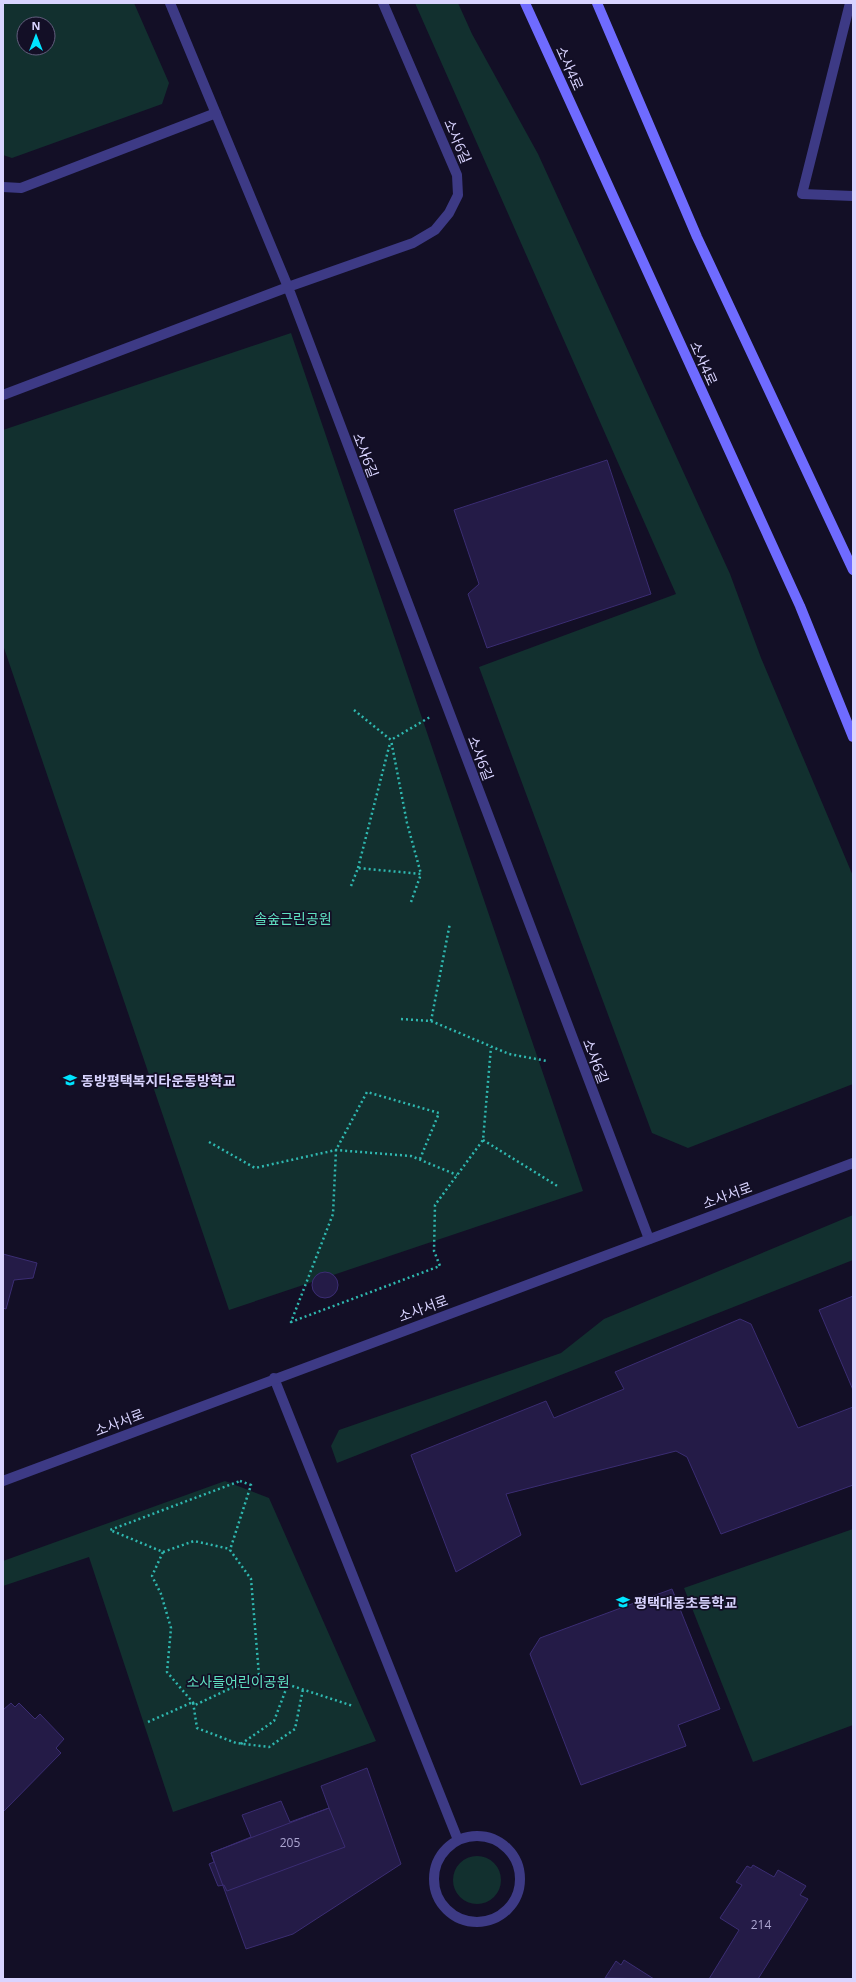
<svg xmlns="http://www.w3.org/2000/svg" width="856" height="1982" font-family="'Open Sans','Noto Sans KR',sans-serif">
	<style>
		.green { fill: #12302f; fill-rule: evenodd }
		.building { fill: #241b47; stroke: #3b2d73 }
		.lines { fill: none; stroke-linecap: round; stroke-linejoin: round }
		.path { stroke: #2fb8b0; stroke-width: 2.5; stroke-dasharray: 2 3; stroke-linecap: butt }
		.minor { stroke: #3d3a85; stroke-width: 10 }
		.tertiary { stroke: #3d3a85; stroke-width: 10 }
		.secondary { stroke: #6f6bff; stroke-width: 10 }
		.labels { text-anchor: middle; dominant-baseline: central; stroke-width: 3.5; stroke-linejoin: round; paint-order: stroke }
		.number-label { font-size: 12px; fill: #aca6d1 }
		.street-label { font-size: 14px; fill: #d9d4ff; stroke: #130f26 }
		.park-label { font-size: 14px; fill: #5fe0c0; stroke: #130f26 }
		.poi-label { font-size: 14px; font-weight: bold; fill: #d9d4ff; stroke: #130f26; text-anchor: start }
	</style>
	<rect width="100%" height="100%" fill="#130f26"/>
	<path class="green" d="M3 3H134L169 83 162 104 12 158 3 155ZM24 24H48V48H24Z
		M415 3H458L472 34 538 154 730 574 761 658 853 876V1084L688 1148 652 1133 479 667 676 594Z
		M291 333 583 1191 229 1310 3 645V430Z
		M853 1215V1260L337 1463 331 1446 339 1430 561 1353 604 1319Z
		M225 1481 269 1498 376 1741 173 1812 89 1557 3 1586V1561Z
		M853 1529V1725L753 1762 684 1588Z
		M453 1880a24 24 0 1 1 48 0a24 24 0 1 1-48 0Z"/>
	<path class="building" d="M607 460 651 594 487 648 468 594 479 584 454 510Z
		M3 1254 37 1263 33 1278 14 1280 6 1309 3 1308Z
		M312 1285a13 13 0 1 1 26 0a13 13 0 1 1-26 0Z
		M853 1296V1390L819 1310Z
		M740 1319 751 1324 798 1428 853 1407V1485L721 1534 687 1457 676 1451 506 1494 521 1535 456 1572 411 1455 546 1401 554 1418 624 1389 615 1372Z
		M672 1589 720 1709 678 1725 686 1746 581 1785 530 1654 540 1638Z
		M11 1703 15 1707 19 1703 35 1719 40 1714 64 1739 56 1748 61 1753 3 1812V1710Z
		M367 1768 401 1864 293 1934 246 1949 211 1853 329 1808 321 1786Z
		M281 1801 290 1822 329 1808 345 1847 227 1891 224 1885 218 1886 209 1864 214 1862 211 1853 251 1837 242 1815Z
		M753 1865 774 1877 778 1870 806 1886 800 1895 808 1899 758 1979H709L739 1930 720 1918 742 1885 736 1882 747 1866 751 1868Z
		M624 1960 654 1979 605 1978 616 1961 621 1965Z"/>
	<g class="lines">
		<path class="path" d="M354 710 391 740 430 717
			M358 868 390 743
			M351 886 358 868 421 874 407 823 391 740
			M411 902 421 874
			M401 1019 431 1021 450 923
			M431 1021 509 1054 547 1061
			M483 1140 559 1187
			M209 1142 255 1168 336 1150 411 1156 457 1175
			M420 1159 439 1113 367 1092 336 1150 333 1214 291 1322 440 1266 434 1251 435 1205 483 1140 491 1047
			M240 1481 251 1485 230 1550 251 1579 259 1675 195 1705 167 1672 171 1628 161 1594 152 1576 163 1552 110 1530Z
			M163 1552 194 1541 230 1549
			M259 1675 353 1706
			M148 1722 193 1702 197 1728 236 1743 269 1747 295 1729 303 1689
			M241 1744 274 1721 288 1684"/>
		<path class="minor" d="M170 3 288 287 649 1239
			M850 3 802 194 853 196
			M3 187 21 188 216 113
			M3 395 288 287 413 243 435 230 449 213 458 195 457 175 383 3
			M274 1378 458 1840
			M434 1879a43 43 0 1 1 86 0a43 43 0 1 1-86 0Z"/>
		<path class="tertiary" d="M3 1481 853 1163"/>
		<path class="secondary" d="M525 3 800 606 853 737
			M597 3 697 237 853 570"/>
	</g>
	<defs>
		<g id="school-bare" transform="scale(1.08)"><path d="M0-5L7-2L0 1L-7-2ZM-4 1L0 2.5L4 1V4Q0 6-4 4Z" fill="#00e5ff" stroke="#130f26" stroke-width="2.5" paint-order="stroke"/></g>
	</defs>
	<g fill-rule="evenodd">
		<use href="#school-bare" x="70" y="1080"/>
		<use href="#school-bare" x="623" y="1602"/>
	</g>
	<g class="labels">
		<g class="number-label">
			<text x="290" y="1842">205</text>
			<text x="761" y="1924">214</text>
		</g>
		<g class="street-label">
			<text transform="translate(570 68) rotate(66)">소사4로</text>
			<text transform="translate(458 141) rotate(67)">소사6길</text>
			<text transform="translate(704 363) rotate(66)">소사4로</text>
			<text transform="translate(366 455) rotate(69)">소사6길</text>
			<text transform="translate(481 758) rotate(69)">소사6길</text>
			<text transform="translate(596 1061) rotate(69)">소사6길</text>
			<text transform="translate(727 1195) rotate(-20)">소사서로</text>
			<text transform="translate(423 1308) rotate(-20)">소사서로</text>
			<text transform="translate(119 1422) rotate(-21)">소사서로</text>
		</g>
		<g class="park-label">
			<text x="293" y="918">솔숲근린공원</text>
			<text x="238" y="1681">소사들어린이공원</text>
		</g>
		<g class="poi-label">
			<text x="81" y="1080">동방평택복지타운동방학교</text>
			<text x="634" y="1602">평택대동초등학교</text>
		</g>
	</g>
	<rect width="856" height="1982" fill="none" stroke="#d9d4ff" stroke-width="8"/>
	<g transform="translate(36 36)"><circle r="19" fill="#130f26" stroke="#625e7d"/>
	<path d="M0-3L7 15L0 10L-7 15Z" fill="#00e5ff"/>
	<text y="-6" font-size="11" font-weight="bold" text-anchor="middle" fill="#d9d4ff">N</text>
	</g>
</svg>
